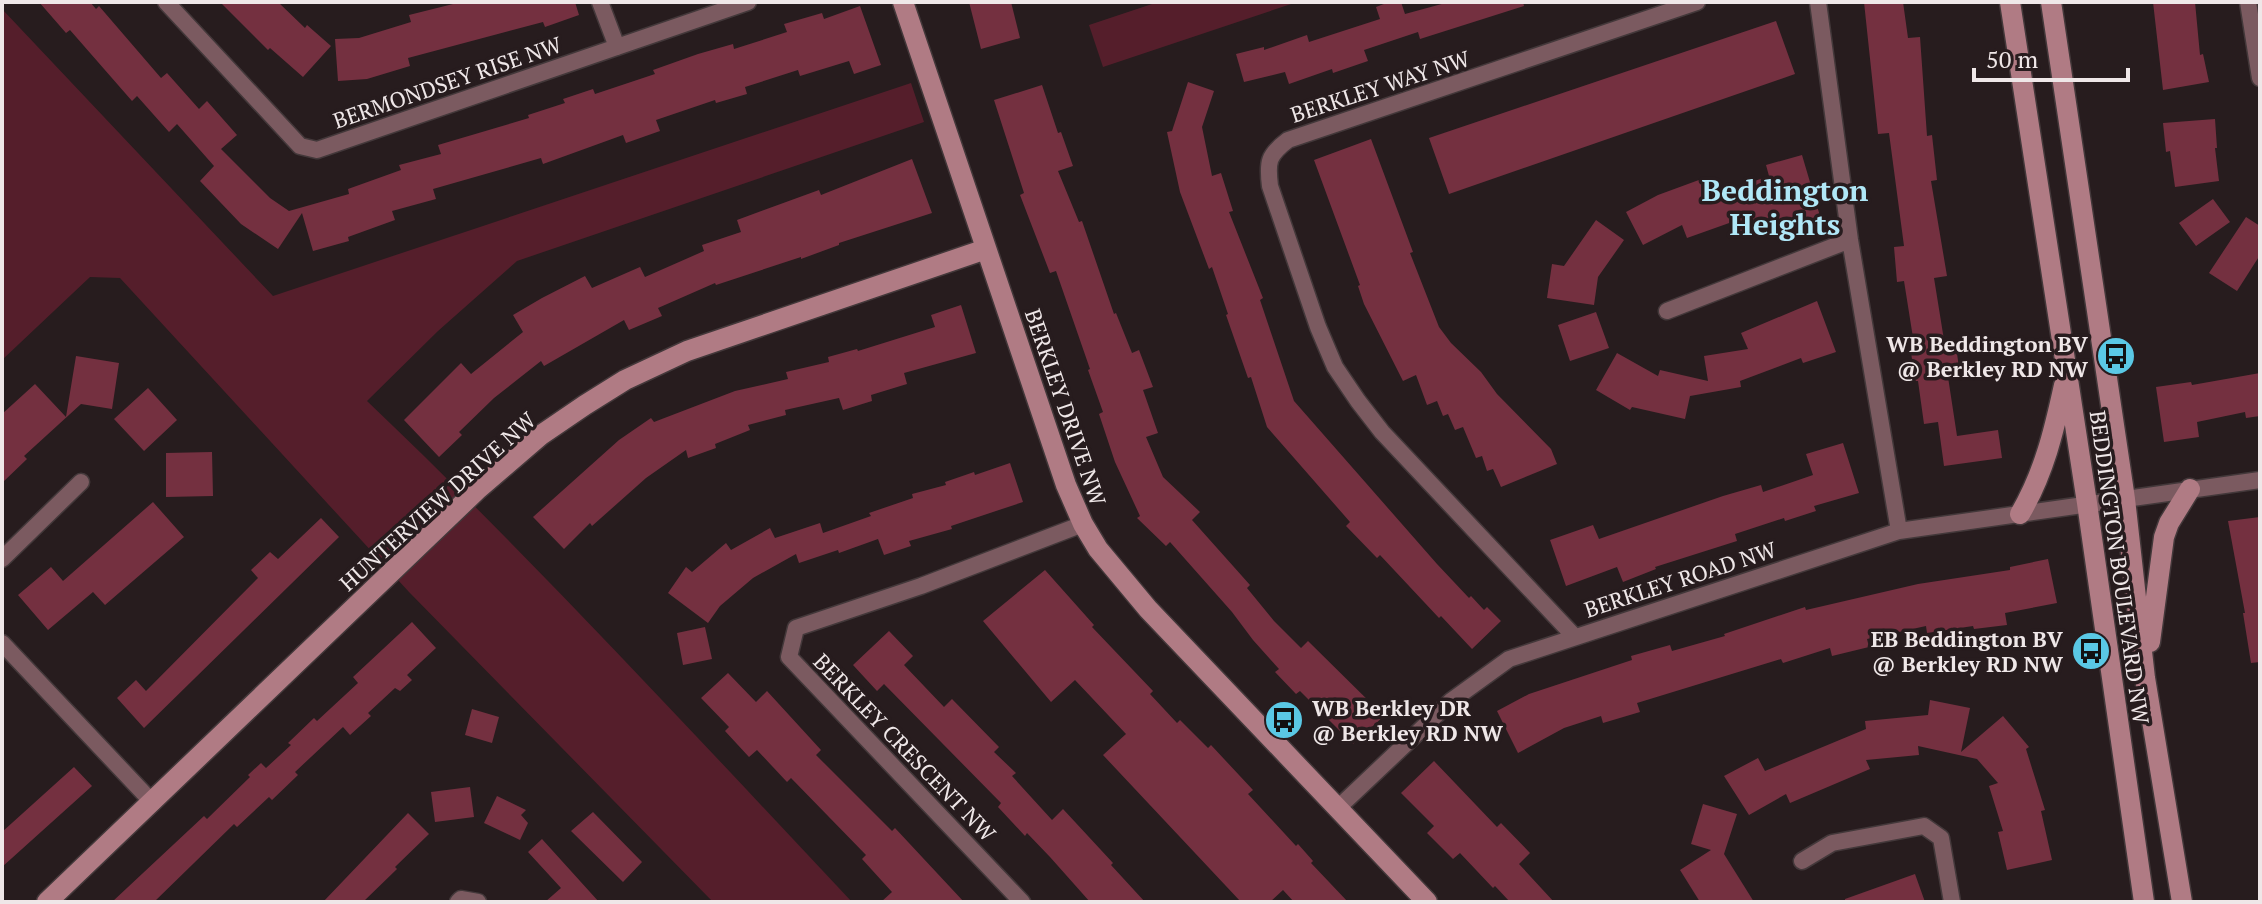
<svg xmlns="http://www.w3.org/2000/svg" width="2262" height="904" font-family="'PT Serif',serif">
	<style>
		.green { fill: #551e2b }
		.building { fill: #743040 }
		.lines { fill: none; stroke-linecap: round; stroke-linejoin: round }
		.street-casing { stroke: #43383a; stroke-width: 19 }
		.secondary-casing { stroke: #43383a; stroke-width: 23 }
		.street { stroke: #7b5a60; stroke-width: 16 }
		.secondary { stroke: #b07b84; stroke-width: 20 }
		.labels { text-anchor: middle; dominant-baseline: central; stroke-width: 7; stroke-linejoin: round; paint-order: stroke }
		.street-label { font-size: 22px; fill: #efe7e8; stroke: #271c1e }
		.poi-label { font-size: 22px; font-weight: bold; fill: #efe7e8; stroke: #271c1e; text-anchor: end }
		.district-label { font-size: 30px; font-weight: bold; fill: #b0e7f7; stroke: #271c1e }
	</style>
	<rect width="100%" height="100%" fill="#271c1e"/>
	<path class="green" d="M1158 2H1297L1103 67 1089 25Z
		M2 9 273 296 911 83 924 122 517 261 438 331 367 401C535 561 693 733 852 902H713L409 592 120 278 90 277 2 360Z"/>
	<path class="building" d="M39 2H90L96 9 99 6 161 78 167 73 199 109 207 101 237 135 221 149 270 198 289 211 349 194 348 189 401 170 399 165 441 154 438 145 529 118 528 115 565 103 563 99 593 89 595 94 655 74 653 70 698 54 733 44 734 49 787 32 784 24 822 13 824 19 860 6 881 65 854 74 849 61 800 76 798 70 745 87 747 94 716 103 715 100 656 120 660 131 626 143 623 135 543 164 541 158 433 189 436 199 392 211 395 220 348 237 349 241 313 251 302 213 278 249 241 224 200 181 214 166 177 124 169 132 137 96 132 101 70 30 66 33Z
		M220 2H278L305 28 307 25 331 46 303 77 270 48 268 50Z
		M461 2H575L579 15 545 27 543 22 408 58 410 66 367 79 338 81 335 39 359 38 411 22 409 15Z
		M969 2H1011L1020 38 981 49Z
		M1389 2H1401L1405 14 1449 2H1523L1524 6 1420 39 1418 32 1364 50 1368 61 1333 73 1332 69 1289 84 1285 72 1244 82 1236 54 1264 47V50L1307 35 1309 42 1380 19 1376 7Z
		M1864 2H1903L1908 38 1920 37 1927 136 1932 135 1937 180 1931 181 1947 276 1934 278 1944 340 1955 339 1960 375 1948 377 1957 436 1998 430 2002 458 1944 466 1938 422 1924 424 1918 381H1915L1910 345 1914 344 1904 281 1897 282 1894 247 1904 246 1889 133 1878 134Z
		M2153 2H2195L2200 55 2203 54 2209 82 2163 90Z
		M1776 21 1795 74 1449 194 1429 138Z
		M1188 82 1214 91 1202 127 1212 176 1221 173 1233 211 1229 212 1263 298 1260 300 1294 401 1437 564 1469 598 1471 596 1484 610 1487 607 1501 621 1472 649 1441 616 1439 618 1380 555 1377 558 1346 526 1350 522 1267 427 1251 377 1248 378 1226 315 1228 314 1212 267 1209 269 1180 192 1167 132 1172 131Z
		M1042 85 1058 133 1061 132 1073 166 1058 171 1079 222 1082 221 1114 314 1116 313 1132 353 1139 350 1153 387 1143 390 1158 433 1146 437 1163 477 1200 512 1192 520 1250 585 1247 588 1274 621 1301 648 1308 641 1384 716 1353 744 1300 691 1296 694 1275 672 1279 669 1253 640 1232 612 1170 542 1166 546 1137 518 1140 516 1115 462 1099 414 1103 412 1088 370 1090 369 1056 271 1050 273 1020 195 1024 193 994 100Z
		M2215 119 2217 148H2215L2219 181 2175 187 2170 151 2166 152 2163 123Z
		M1371 139 1413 252 1410 253 1439 327 1451 343 1481 372 1497 394 1551 449 1557 464 1501 487 1493 469 1487 471 1482 456 1476 458 1463 427 1455 430 1448 414 1443 416 1437 401 1427 405 1416 375 1403 381 1364 304 1358 286 1360 285 1314 160Z
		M1802 155 1820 216 1784 227 1782 220 1736 236 1732 222 1687 238 1682 225 1643 245 1626 212 1658 195 1707 177 1714 195 1769 176 1766 165Z
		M912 159 932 213 839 243V245L801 259V257L716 285 715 283 658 308 662 316 629 330 624 320 544 366 541 361 494 398 459 432 462 435 439 457 404 420 461 363 471 374 523 332 513 315 542 298 585 276 592 288 640 267 645 277 704 251 702 245 741 232 737 220 819 190 821 195Z
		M2213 199 2230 222 2196 246 2179 223Z
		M2246 217 2260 226V255L2237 291 2209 273Z
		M1596 220 1624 240 1598 277 1594 305 1547 298 1552 264 1564 266Z
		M1817 301 1836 352 1803 363 1801 358 1740 381 1741 387 1690 396 1685 419 1632 407 1630 410 1596 390 1617 353 1658 376 1660 370 1708 381 1704 356 1748 349 1741 333Z
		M961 305 976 353 904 373 907 384 871 395 872 401 843 410 839 398 785 410 786 415 748 425 750 430 715 444 716 448 688 458 686 450 646 478 592 526 590 523 564 549 533 517 619 440 651 418 654 422 735 391 788 379 786 372 829 362 828 357 857 349 858 351 935 327 931 315Z
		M1596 312 1609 348 1570 361 1558 325Z
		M76 356 119 363 112 409 81 404 24 456 27 459 2 483V414L35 384 66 417Z
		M2260 373V416L2246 418 2245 412 2197 422 2199 437 2164 442 2156 387 2191 382 2192 385Z
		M148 388 177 420 144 451 114 419Z
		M1843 443 1859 493 1814 506 1816 511 1785 521 1784 518 1735 534 1737 541 1655 567 1656 569 1623 582 1617 567 1566 586 1550 540 1593 525 1599 539 1723 496 1761 485 1763 492 1813 475 1806 454Z
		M212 452 213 496 166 497V453Z
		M1010 463 1023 502 951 526 952 529 909 541 911 546 884 555 878 539 839 553 838 550 799 563 796 554 753 578 720 606 708 623 668 593 686 567 692 572 726 543 731 550 770 528 775 538 820 523 823 533 871 516 869 513 913 498 912 494 946 485 945 482 974 472 975 475Z
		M153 502 184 537 105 605 93 592 48 630 18 595 51 567 63 581Z
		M2260 517V662L2251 663 2243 613H2245L2228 521Z
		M321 518 339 537 144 728 117 698 136 680 146 691 258 578 251 570 270 552 278 559Z
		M2048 559 2057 603 2005 613 2007 625 1974 629 1973 626 1927 633 1926 626 1867 639 1869 647 1832 656 1830 648 1783 663 1781 659 1637 703 1640 712 1603 723 1601 716 1564 728 1518 753 1497 711 1529 694 1632 660 1631 656 1670 645 1672 651 1725 636 1724 634 1805 607 1806 610 1918 584 2010 570V567Z
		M1045 570 1094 625 1092 627 1153 691 1150 694 1177 723 1180 720 1208 748 1211 745 1253 790 1248 794 1296 846 1298 844 1313 861 1311 863 1348 902H1294L1283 890 1270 902H1241L1103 755 1126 734 1075 680 1051 702 983 621Z
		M412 622 436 648 407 675 412 680 400 691 395 688 368 713 371 716 350 735 343 727 295 772 298 775 272 800 269 797 237 827 234 824 154 902H112L204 816 207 819 250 777 248 775 261 763 266 768 291 745 288 743 314 718 317 721 358 683 353 677Z
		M705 627 712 659 683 665 677 633Z
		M889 631 913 656 904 665 944 707 952 699 999 747 994 752 1016 773 1012 776 1052 820 1063 809 1113 863 1111 865 1145 902H1090L1050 857 1027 833 1025 836 998 807 1001 803 884 684 877 691 853 665Z
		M728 673 756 702 767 691 821 750 816 755 892 831 895 828 964 902H881L892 892 862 859 866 855 791 778 787 782 757 750 749 757 725 731 729 727 701 698Z
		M1930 700 1970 708 1961 752 2003 716 2029 747 2026 749 2045 810 2041 811 2052 860 2007 870 1998 832 2003 831 1989 786 1998 783 1977 759 1918 746 1919 755 1866 760 1870 769 1790 803 1786 794 1749 815 1724 776 1758 758 1765 771 1866 729 1865 721 1928 715Z
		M472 709 499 717 492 743 465 735Z
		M1434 761 1497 827 1501 823 1530 853 1519 864 1554 902H1510L1495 886 1493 888 1460 853 1453 859 1427 833 1434 826 1401 793Z
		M74 767 92 786 2 867V832Z
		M470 787 474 817 435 822 431 792Z
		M497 796 526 810 521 815 528 823 520 840 484 823Z
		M1703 804 1737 814 1724 854 1754 902H1700L1680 870 1711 850 1691 844Z
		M593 812 642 862 623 882 571 831Z
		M408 813 429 834 395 867 397 869 363 902H323Z
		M542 839 599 902H545L561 888 528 852Z
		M1915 874 1925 902H1845V899Z"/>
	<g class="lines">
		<g class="street-casing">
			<path id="street" d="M166 2 300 146 317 150 748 2
				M600 2 617 47
				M1818 2 1850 240 1899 531
				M2248 2 2260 78
				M1667 311 1850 240
				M2 559 81 482
				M1574 636 1382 432 1358 401 1335 367 1318 327 1270 186C1267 162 1268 155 1288 140L1697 2
				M2 643 153 803
				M1339 807 1451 701 1509 659 1899 531 2260 480
				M1802 861 1832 843 1924 826 1941 838 1952 902
				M458 902 461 899 478 902
				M1022 902 789 657 796 628 921 586 1083 524"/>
		</g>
		<g class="secondary-casing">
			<path id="secondary" d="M903 2 1066 485 1083 524 1098 549 1148 609 1427 902
				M2010 2 2087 503 2144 902
				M2051 2 2125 499 2145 678 2182 902
				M2020 514C2044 473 2054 431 2064 385
				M2150 642 2164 537 2169 523 2190 489
				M47 902 477 490 541 435 585 405 625 380 687 351 986 249"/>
		</g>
		<use href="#street" class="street"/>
		<use href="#secondary" class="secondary"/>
	</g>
	<defs>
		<g id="bus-disc" transform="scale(2)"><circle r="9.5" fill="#5ac8e5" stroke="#271c1e"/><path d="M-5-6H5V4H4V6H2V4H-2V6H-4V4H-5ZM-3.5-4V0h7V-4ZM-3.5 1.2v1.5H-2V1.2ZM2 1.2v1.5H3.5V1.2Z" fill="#111"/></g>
	</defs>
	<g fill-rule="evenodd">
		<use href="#bus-disc" x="2116" y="356"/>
		<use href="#bus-disc" x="2091" y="651"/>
		<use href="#bus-disc" x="1284" y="720"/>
	</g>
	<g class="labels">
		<g class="street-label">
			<text transform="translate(447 82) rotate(-19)">BERMONDSEY RISE NW</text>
			<text transform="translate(1380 86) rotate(-18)">BERKLEY WAY NW</text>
			<text transform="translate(1066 407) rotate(71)">BERKLEY DRIVE NW</text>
			<text transform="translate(437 501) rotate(-42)">HUNTERVIEW DRIVE NW</text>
			<text transform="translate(2120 567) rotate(82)">BEDDINGTON BOULEVARD NW</text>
			<text transform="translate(1680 579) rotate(-18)">BERKLEY ROAD NW</text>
			<text transform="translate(905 747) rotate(46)">BERKLEY CRESCENT NW</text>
		</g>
		<g class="poi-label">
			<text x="2088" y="343">WB Beddington BV<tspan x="2088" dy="25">@ Berkley RD NW</tspan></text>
			<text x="2063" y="638">EB Beddington BV<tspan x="2063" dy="25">@ Berkley RD NW</tspan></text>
			<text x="1312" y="707" text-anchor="start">WB Berkley DR<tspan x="1312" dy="25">@ Berkley RD NW</tspan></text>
		</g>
		<g class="district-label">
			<text x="1785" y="190">Beddington<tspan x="1785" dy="34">Heights</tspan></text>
		</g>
	</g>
	<rect width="2262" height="904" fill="none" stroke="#efe7e8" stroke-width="8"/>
	<path d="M1974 68v12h154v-12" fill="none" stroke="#efe7e8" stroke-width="4"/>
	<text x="1986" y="68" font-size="24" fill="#efe7e8" stroke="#271c1e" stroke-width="6" paint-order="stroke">50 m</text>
</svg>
